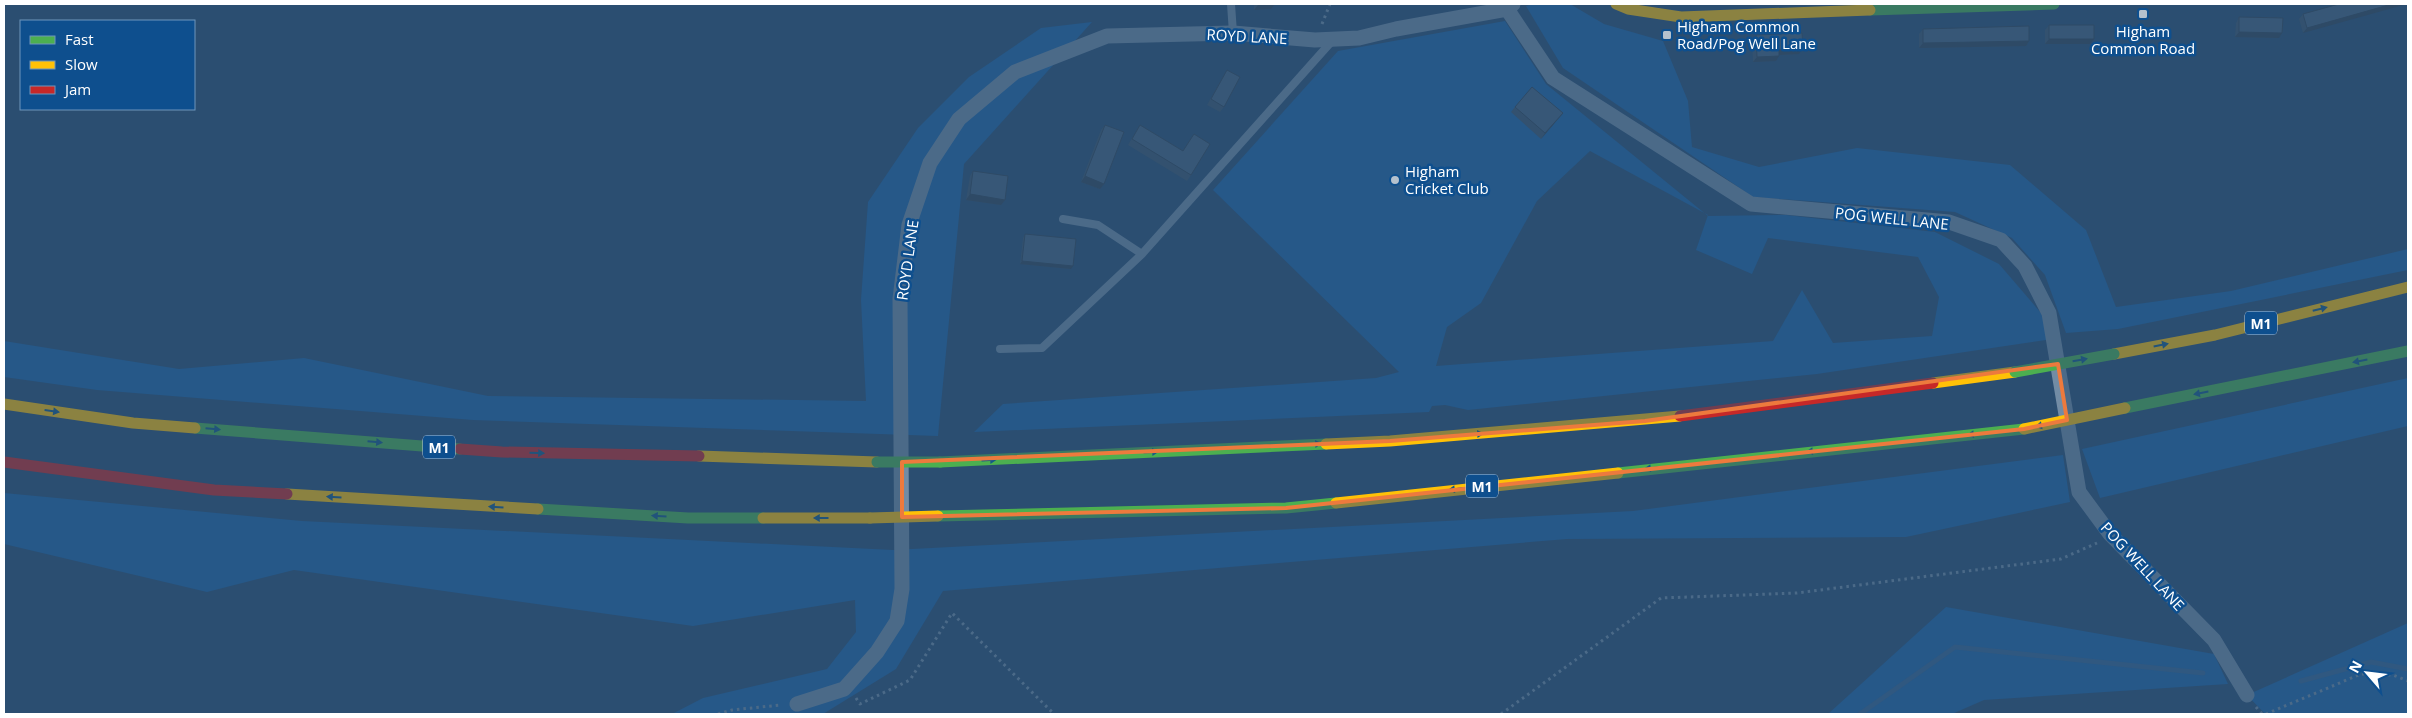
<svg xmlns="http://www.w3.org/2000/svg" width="2412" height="718" font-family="'Open Sans',sans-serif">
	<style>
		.green { fill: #1f64a4; fill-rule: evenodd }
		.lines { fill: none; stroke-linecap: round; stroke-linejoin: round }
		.stream { stroke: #356492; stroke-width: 5 }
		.path { stroke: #728ca5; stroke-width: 3; stroke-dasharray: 2.5 4; stroke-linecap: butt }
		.lane { stroke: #728ca5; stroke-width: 8 }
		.street { stroke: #728ca5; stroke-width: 15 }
		.fast { stroke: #4caf50; stroke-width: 11 }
		.slow { stroke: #ffc107; stroke-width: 11 }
		.jam { stroke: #c62828; stroke-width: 11 }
		.fast-bridge { stroke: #4caf50; stroke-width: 11 }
		.slow-bridge { stroke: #ffc107; stroke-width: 11 }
		.wall { fill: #3c556d }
		.shaded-wall { fill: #314559 }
		.building { fill: #46637f; stroke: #314559 }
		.oneway { fill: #145988 }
		.marked { fill: none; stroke: #ed7a3d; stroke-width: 4; stroke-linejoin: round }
		.poi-dot { fill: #b5c1cd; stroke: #0e4f8e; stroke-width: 2 }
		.labels { text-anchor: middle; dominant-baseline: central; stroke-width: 5; stroke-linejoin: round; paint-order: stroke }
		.shield { fill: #0e4f8e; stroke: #b7cadd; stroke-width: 1 }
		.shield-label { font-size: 14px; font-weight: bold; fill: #fff }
		.poi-label { font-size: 15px; fill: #fff; stroke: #0e4f8e; text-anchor: start }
		.street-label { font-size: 15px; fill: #fff; stroke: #0e4f8e }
	</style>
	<rect width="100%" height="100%" fill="#2b4e71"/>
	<path class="green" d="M1533 4H1570L1604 24 1663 41 1688 101 1692 147 1759 167 1857 148 2010 165 2086 230 2116 307 2231 291 2408 249V270L2118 329 2066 333 2045 275 2012 238 1955 212 1753 197 1563 68 1526 6Z
		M1505 21 1546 84 1708 216 1786 215 1935 232 1999 264 2041 313 2053 339 1817 374 1468 410 1445 405 1432 406 1429 412 974 432 1003 404 1376 378 1399 372 1213 190 1338 51ZM1590 151 1708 215 1696 250 1752 274 1768 238 1918 257 1939 297 1932 336 1833 343 1802 290 1773 341 1436 366 1447 327 1481 303 1537 201Z
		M1092 22 964 164 938 436 473 420 97 390 4 377V341L179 369 304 358 488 396 866 401 861 300 868 202 918 128 969 77 1041 28Z
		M2408 378V426L2100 498 2082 449Z
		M2063 455 2070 502 1906 537 1567 539 943 591 896 669 823 714H672L703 698 827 669 856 632 855 600 693 626 294 570 207 592 4 544V493L302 521 893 550 1633 511Z
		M1946 607 2214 654 2228 684 1984 700 1952 714H1828Z
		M2408 623V714H2265L2247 695Z"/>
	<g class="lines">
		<path class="stream" d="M2301 681 2371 662 2408 669
			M1860 714 1955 647 2203 673"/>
		<path class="path" d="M1322 24 1330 4
			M856 698 860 704 910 680 952 613 1054 714
			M2256 707 2262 714
			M718 714 732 710 781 705
			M1501 714 1661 598 1797 593 2061 559 2097 543
			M2266 714 2361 674 2393 675 2408 681"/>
		<path class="lane" d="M1231 4 1233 33
			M1063 219 1098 225 1142 254 1332 41
			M1000 349 1042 348 1142 254"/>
		<path class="street" d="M1513 4 1507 9 1553 78 1751 204 1949 222 2001 240 2025 266 2049 313 2079 492 2110 534 2214 640 2247 695
			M797 704 844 689 877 652 897 621 902 589 900 299 909 225 930 163 959 119 1015 72 1107 36 1233 33 1315 40 1359 38 1396 29 1507 9"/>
		<path class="fast" d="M1870 10 2054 4
			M2125 408 2408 351
			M195 428 460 449
			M940 462 1326 444
			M1618 473 2024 429
			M538 509 688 518H763
			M938 516 1286 508 1336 503"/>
		<path class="slow" d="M1616 4 1628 9 1681 17 1870 10
			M2114 354 2215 335 2408 287
			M1933 383 2015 372
			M4 404 133 423 195 428
			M1326 444 1390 441 1680 416
			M699 456 877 462
			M287 494 538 509
			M1336 503 1618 473
			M763 518H870"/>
		<path class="jam" d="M1680 416 1933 383
			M460 449 502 452 699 456
			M4 462 214 490 287 494"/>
		<path class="fast-bridge" d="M2015 372 2114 354
			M877 462H940"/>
		<path class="slow-bridge" d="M2024 429 2125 408
			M870 518 938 516"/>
	</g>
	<path class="wall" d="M1254 4H1275L1271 9 1254 10Z
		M2339 4 2303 33 2299 19 2303 14Z
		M2239 17 2279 38 2235 37 2236 23Z
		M2049 25 2094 39 2090 44H2045V30Z
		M1923 29 2029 41 2026 46 1919 48V34Z
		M1756 35 1799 54 1779 55 1776 61 1753 62 1752 41Z
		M1227 70 1224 107 1220 112 1207 105Z
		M1515 107 1563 113 1541 139 1511 112Z
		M1105 125 1104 184 1100 189 1081 182 1101 130Z
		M1140 125 1183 151 1194 134 1191 175 1187 181 1128 145Z
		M973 171 1005 200 1001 205 966 200 970 176Z
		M1025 234 1071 269 1020 264 1023 238Z"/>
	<path class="shaded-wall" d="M1275 4 1271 9 1254 10 1258 5Z
		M2392 4H2407L2303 33 2307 28Z
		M2239 32 2282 33 2279 38 2235 37Z
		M2049 39H2094L2090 44H2045Z
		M2029 41 2026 46 1919 48 1923 43Z
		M1803 48 1799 54 1775 55 1779 50Z
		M1779 56 1776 61 1753 62 1757 57Z
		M1563 113 1559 118 1541 139 1545 133Z
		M1085 176 1104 184 1100 189 1081 182Z
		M970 194 1005 200 1001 205 966 200Z
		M1022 261 1073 266 1071 269 1020 264Z"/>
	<path class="building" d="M1258 4H1273L1258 5Z
		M2339 4H2392L2307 28 2303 14Z
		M2239 17 2283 18 2282 33 2239 32Z
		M2049 25H2094V39H2049Z
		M2029 26V41L1923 43V29Z
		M1802 33 1803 48 1779 50V56L1757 57 1756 35Z
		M1227 70 1240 77 1224 107 1211 99Z
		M1532 87 1563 113 1545 133 1515 107Z
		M1105 125 1124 132 1104 184 1085 176Z
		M1140 125 1183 151 1194 134 1210 144 1191 175 1132 139Z
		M973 171 1008 176 1005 200 970 194Z
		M1025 234 1076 239 1073 266 1022 261Z"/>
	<defs><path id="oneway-solid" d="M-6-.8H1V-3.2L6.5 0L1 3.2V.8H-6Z" transform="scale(1.25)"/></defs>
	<g class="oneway">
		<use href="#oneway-solid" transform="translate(2320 309) rotate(-14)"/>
		<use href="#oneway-solid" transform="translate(2161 345) rotate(-11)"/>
		<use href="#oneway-solid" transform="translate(2080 360) rotate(-10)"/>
		<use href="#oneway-solid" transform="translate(2360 361) rotate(169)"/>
		<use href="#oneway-solid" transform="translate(2201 393) rotate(169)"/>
		<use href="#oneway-solid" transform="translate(52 411) rotate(8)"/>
		<use href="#oneway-solid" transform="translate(2043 425) rotate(168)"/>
		<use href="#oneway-solid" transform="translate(213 429) rotate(5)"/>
		<use href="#oneway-solid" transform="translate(1476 434) rotate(-4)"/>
		<use href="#oneway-solid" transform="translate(1975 434) rotate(174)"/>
		<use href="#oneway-solid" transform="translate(375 442) rotate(5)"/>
		<use href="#oneway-solid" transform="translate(1314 444) rotate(-3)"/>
		<use href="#oneway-solid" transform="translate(1814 451) rotate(174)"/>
		<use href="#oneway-solid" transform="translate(1151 452) rotate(-3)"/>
		<use href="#oneway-solid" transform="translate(537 453) rotate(1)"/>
		<use href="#oneway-solid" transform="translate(989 460) rotate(-3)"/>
		<use href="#oneway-solid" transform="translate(1652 468) rotate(174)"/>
		<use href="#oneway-solid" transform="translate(1456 489) rotate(173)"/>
		<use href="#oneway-solid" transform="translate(334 497) rotate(-177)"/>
		<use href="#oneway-solid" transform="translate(496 507) rotate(-177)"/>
		<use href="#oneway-solid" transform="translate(659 516) rotate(-177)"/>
		<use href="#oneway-solid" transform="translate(821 518) rotate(-180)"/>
	</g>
	<path d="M0 0H2412V718H0ZM2058 364 2067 420 2024 429 1286 508 902 517V462L1390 441 1645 421Z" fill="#2b4e71" fill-opacity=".55" fill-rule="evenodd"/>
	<path class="marked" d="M2058 364 2067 420 2024 429 1286 508 902 517V462L1390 441 1645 421Z"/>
	<g class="poi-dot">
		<rect x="2138" y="9" width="10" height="10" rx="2.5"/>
		<rect x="1662" y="30" width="10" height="10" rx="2.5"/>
		<circle cx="1395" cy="180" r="5"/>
	</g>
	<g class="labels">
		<g class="shield">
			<rect x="2245" y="311.5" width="32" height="23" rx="4"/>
			<rect x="423" y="435.5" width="32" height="23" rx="4"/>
			<rect x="1466" y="474.5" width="32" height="23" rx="4"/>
		</g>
		<g class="shield-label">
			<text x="2261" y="323">M1</text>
			<text x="439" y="447">M1</text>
			<text x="1482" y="486">M1</text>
		</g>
		<g class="poi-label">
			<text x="1677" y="26">Higham Common<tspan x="1677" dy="17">Road/Pog Well Lane</tspan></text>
			<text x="2143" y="31" text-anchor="middle">Higham<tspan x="2143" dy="17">Common Road</tspan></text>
			<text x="1405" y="171">Higham<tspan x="1405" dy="17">Cricket Club</tspan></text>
		</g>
		<g class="street-label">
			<text transform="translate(1247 36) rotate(3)">ROYD LANE</text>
			<text transform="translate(1892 218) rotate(6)">POG WELL LANE</text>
			<text transform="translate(907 260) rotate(-82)">ROYD LANE</text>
			<text transform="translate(2143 566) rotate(47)">POG WELL LANE</text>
		</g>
	</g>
	<rect width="2412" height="718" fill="none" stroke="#ffffff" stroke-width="10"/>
	<rect x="20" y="20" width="175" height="90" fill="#0e4f8e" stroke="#6e95bb"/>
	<rect x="30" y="36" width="25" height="8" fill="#4caf50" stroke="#6e95bb"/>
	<text x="65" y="45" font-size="15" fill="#ffffff">Fast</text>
	<rect x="30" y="61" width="25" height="8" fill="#ffc107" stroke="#6e95bb"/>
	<text x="65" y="70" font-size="15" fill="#ffffff">Slow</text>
	<rect x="30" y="86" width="25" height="8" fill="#c62828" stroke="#6e95bb"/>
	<text x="65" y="95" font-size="15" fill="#ffffff">Jam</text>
	<g transform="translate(2367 673) rotate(298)" stroke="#0e4f8e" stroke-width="4" paint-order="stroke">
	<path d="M0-4L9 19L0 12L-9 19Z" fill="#ffffff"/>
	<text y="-8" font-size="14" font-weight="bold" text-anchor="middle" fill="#ffffff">N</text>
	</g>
</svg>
